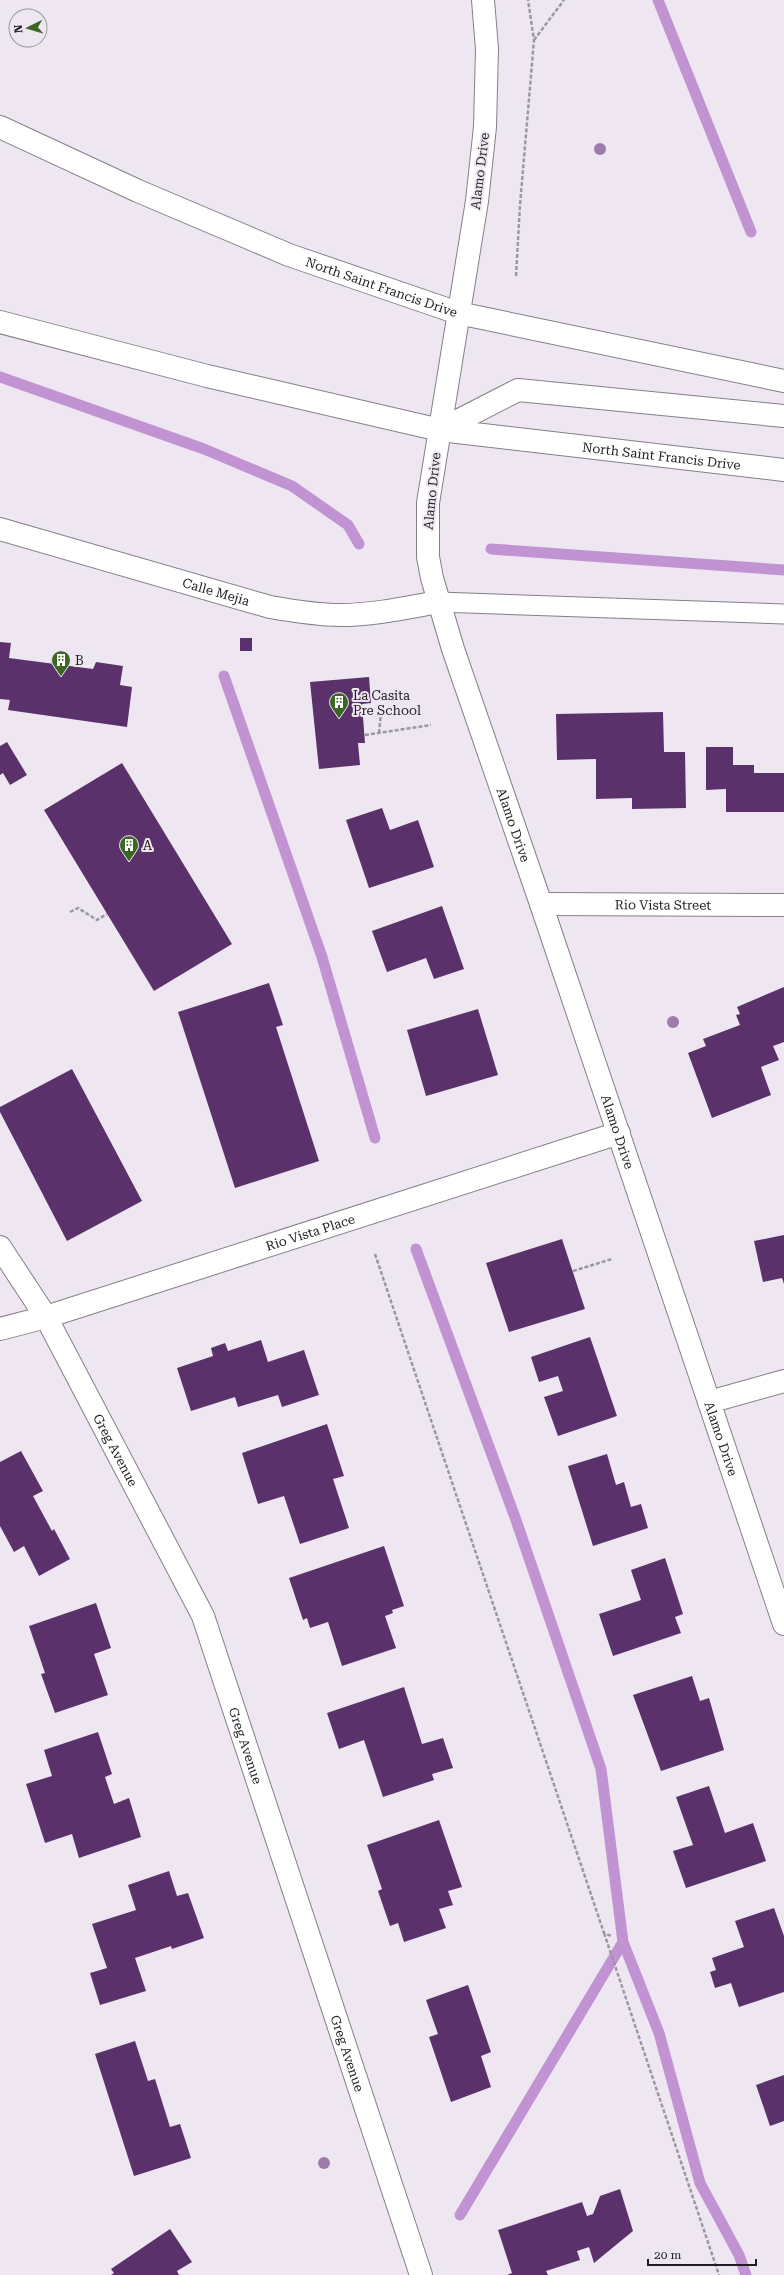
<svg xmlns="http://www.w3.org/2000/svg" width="784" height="2275" font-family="'Roboto Serif',serif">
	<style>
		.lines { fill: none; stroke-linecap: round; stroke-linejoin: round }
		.stream { stroke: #c193d3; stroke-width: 11 }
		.building { fill: #5b316b }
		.service-casing { stroke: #857f88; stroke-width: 21 }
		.minor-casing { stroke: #857f88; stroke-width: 24 }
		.tertiary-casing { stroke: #857f88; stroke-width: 24 }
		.trunk-casing { stroke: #857f88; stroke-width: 24 }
		.motorway-casing { stroke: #857f88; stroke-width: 24 }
		.path { stroke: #9d98a0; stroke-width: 2.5; stroke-dasharray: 4 2; stroke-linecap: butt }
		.service { stroke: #fff; stroke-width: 19 }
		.minor { stroke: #fff; stroke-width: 22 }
		.tertiary { stroke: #fff; stroke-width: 22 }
		.trunk { stroke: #fff; stroke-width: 22 }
		.motorway { stroke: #fff; stroke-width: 22 }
		.tree { fill: #9d7baa }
		.labels { text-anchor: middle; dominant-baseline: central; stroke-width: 4; stroke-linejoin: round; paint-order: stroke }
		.street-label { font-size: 13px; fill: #1f1d20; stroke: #eee7f1 }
		.poi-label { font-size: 13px; fill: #1f1d20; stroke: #eee7f1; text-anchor: start }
	</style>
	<rect width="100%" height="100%" fill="#eee7f1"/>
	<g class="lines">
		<path class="stream" d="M658 0 751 232
			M0 377 204 449 292 486 348 525 359 544
			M491 549 784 570
			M224 676 322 957 375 1138
			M416 1249 516 1520 601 1769 623 1942 460 2215
			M623 1942 659 2033 700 2183 739 2255 746 2275"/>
	</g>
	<path class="building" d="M240 638H252V651H240Z
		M0 642 11 643 9 658 93 669 96 662 123 666 120 685 132 687 127 727 8 710 10 700 0 699Z
		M369 677 371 703 362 704 365 743H358L360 765 319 769 310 682Z
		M663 712 664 752H685L686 808 632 809V798L596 799V759L557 760 556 714Z
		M7 742 27 775 10 785 3 773 0 775V746Z
		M706 747H733V765H754V773H784V812H726V789L706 790Z
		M122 763 232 944 154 991 44 810Z
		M382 808 390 830 418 820 434 867 369 888 346 820Z
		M442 906 464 969 434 979 426 958 387 972 372 931Z
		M269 983 283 1025 276 1027 319 1161 235 1188 178 1012Z
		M784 987V1042L773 1046 779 1060 761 1067 771 1095 712 1118 688 1053 706 1046 703 1039 740 1025 736 1015 740 1014 737 1007Z
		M478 1009 498 1075 426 1096 407 1030Z
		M72 1069 142 1201 67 1241 0 1112V1107Z
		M784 1235V1284L782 1278 763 1282 754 1241Z
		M562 1239 585 1309 509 1332 486 1263Z
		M590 1337 617 1416 558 1436 544 1397 563 1391 558 1376 539 1382 531 1357Z
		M261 1340 268 1362 304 1350 319 1395 282 1407 278 1395 238 1407 235 1397 191 1411 177 1368 213 1356 211 1348 225 1343 228 1351Z
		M327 1424 344 1476 333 1479 349 1528 300 1544 284 1496 258 1504 242 1453Z
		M21 1451 43 1491 33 1496 52 1531 54 1529 70 1559 39 1576 24 1546 14 1552 0 1526V1462Z
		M607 1454 616 1485 624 1482 631 1507 641 1504 648 1528 593 1546 568 1466Z
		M384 1546 404 1606 392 1610 393 1613 385 1616 396 1648 342 1666 328 1622 310 1628 307 1618 303 1620 289 1578Z
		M665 1558 683 1614 675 1617 681 1633 613 1656 599 1614 641 1600 631 1570Z
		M96 1603 111 1648 94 1654 108 1695 55 1713 41 1674 45 1673 29 1626Z
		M692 1676 700 1701 709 1698 724 1750 661 1771 633 1695Z
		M404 1687 422 1744 443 1738 453 1768 432 1774 434 1780 383 1797 364 1740 339 1749 327 1713Z
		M98 1732 112 1774 105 1777 114 1804 129 1798 141 1837 79 1858 72 1834 45 1843 26 1784 52 1776 44 1750Z
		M709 1786 725 1833 753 1823 766 1861 686 1888 673 1851 693 1845 676 1797Z
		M439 1820 462 1887 448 1891 453 1905 439 1909 446 1928 404 1942 398 1923 390 1926 378 1891 382 1889 367 1845Z
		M169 1871 177 1896 188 1893 204 1938 172 1949 171 1946 135 1958 146 1991 100 2005 90 1973 107 1968 92 1924 136 1910 128 1885Z
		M774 1908 784 1936V1992L739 2007 731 1983 715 1988 710 1972 716 1970 712 1958 744 1947 735 1921Z
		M468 1985 491 2052 481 2056 491 2087 451 2102 429 2037 438 2034 426 2000Z
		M135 2041 148 2081 155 2079 170 2127 180 2124 191 2158 134 2176 95 2054Z
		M784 2075V2121L770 2126 756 2085Z
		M620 2189 633 2231 594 2263 589 2247 577 2251 580 2260 546 2271 548 2275H507L512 2273 498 2230 582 2202 587 2216 593 2214 600 2196Z
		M170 2229 192 2262 177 2271 179 2275H111L114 2273 111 2269Z"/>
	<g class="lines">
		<g class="service-casing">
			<path id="service" d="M438 602 784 614"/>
		</g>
		<g class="minor-casing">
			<g id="minor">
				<path id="s1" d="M0 529 270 607C293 611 317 615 340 615 373 615 405 608 438 602"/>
				<path id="s2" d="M541 904 784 905"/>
				<path id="s3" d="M0 1247 46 1317 203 1616 421 2275"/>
				<path id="s4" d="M0 1329 46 1317 619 1133"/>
				<path d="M709 1402 784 1381"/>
			</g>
		</g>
		<g class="tertiary-casing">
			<g id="tertiary">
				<path id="s5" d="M483 0 487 49 485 127 477 201 428 503V557L432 578 453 649 541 904 784 1624"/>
			</g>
		</g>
		<g class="trunk-casing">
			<g id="trunk">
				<path d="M458 313 784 381"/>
				<path d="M440 430 518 390 784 416"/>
				<path id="s6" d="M440 430 784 470"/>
			</g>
		</g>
		<g class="motorway-casing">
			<g id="motorway">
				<path id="s7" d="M0 127 138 191 289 255 458 313"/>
				<path d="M0 322 207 376 440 430"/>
			</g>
		</g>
		<path class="path" d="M534 40 564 0
			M516 276 520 205 534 40 528 0
			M379 733 382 703
			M365 735 431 725
			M70 912 78 908 97 920 107 914
			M375 1254 604 1933 611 1936
			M573 1271 612 1259
			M604 1933 719 2275"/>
		<use href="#service" class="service"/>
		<use href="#minor" class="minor"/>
		<use href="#tertiary" class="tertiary"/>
		<use href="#trunk" class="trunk"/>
		<use href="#motorway" class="motorway"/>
	</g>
	<g class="tree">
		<circle cx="600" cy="149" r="6"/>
		<circle cx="673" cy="1022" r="6"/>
		<circle cx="324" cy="2163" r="6"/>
	</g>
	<defs>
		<g id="building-pin" transform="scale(1)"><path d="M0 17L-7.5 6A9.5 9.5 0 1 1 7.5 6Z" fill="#3b6624" stroke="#eee7f1"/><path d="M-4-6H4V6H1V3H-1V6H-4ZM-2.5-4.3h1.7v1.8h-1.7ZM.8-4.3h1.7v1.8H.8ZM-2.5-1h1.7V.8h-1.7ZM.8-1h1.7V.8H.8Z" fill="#fff"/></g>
	</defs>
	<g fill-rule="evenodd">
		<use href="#building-pin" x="61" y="660"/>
		<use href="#building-pin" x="339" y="702"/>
		<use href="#building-pin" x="129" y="845"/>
	</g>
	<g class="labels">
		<g class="street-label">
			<text transform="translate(480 171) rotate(-83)">Alamo Drive</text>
			<text stroke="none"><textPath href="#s7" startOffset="414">North Saint Francis Drive</textPath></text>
			<text stroke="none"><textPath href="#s6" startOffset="223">North Saint Francis Drive</textPath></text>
			<text transform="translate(432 491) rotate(-84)">Alamo Drive</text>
			<text stroke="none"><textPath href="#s1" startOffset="225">Calle Mejia</textPath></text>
			<text stroke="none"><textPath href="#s5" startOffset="843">Alamo Drive</textPath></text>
			<text stroke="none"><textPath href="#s2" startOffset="122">Rio Vista Street</textPath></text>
			<text stroke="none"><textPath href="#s5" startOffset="1167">Alamo Drive</textPath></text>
			<text stroke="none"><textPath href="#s4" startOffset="325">Rio Vista Place</textPath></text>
			<text stroke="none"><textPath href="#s5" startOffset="1491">Alamo Drive</textPath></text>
			<text stroke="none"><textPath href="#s3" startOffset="234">Greg Avenue</textPath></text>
			<text stroke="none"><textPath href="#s3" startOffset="558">Greg Avenue</textPath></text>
			<text stroke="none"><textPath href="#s3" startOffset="882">Greg Avenue</textPath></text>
		</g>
		<g class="poi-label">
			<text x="75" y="660">B</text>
			<text x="353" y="695">La Casita<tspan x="353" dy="15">Pre School</tspan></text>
			<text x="143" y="845">A</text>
		</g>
	</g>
	<g transform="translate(28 28) rotate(265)"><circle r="19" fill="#eee7f1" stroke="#9b969d"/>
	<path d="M0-3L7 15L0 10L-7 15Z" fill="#3b6624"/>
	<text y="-6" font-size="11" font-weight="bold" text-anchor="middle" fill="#1f1d20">N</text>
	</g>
	<path d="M648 2259v6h108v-6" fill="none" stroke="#1f1d20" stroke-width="2"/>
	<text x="654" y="2259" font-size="12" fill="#1f1d20" stroke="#eee7f1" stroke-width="3" paint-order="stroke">20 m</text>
</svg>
